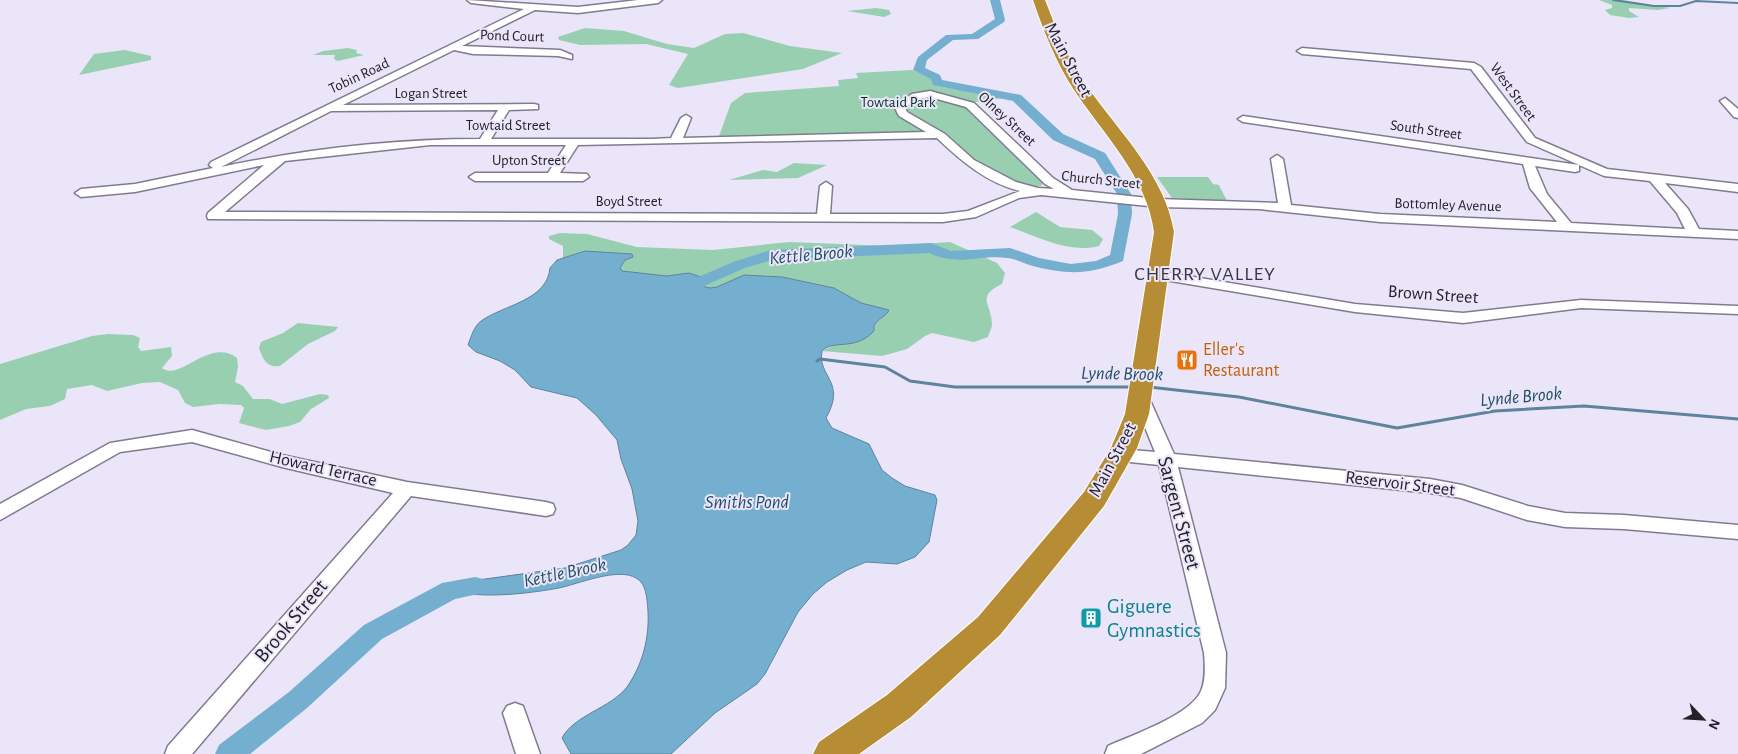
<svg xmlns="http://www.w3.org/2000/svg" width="1738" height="754" font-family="'Alegreya Sans',sans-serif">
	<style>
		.green { fill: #99cfb1 }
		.water { fill: #74afcf; stroke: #5c849d }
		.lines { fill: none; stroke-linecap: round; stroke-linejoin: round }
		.stream-far1 { stroke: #5c849d; stroke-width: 2 }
		.stream { stroke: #5c849d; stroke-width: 3 }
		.river { fill: #74afcf; fill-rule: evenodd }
		.minor-casing { stroke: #807b8e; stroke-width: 3 }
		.highway-casing { stroke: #fff; stroke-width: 2 }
		.minor { fill: #fff; fill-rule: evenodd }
		.highway { fill: #b68d35; fill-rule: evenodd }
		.labels { text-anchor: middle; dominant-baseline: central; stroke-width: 4; stroke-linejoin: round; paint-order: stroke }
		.far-street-label { font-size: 15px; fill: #232129; stroke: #ebe5fa }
		.far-park-label { font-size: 15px; fill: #00321e; stroke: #ebe5fa }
		.street-label { font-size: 18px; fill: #232129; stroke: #ebe5fa }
		.food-label { font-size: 18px; fill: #c56008; stroke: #ebe5fa; text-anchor: start }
		.water-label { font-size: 19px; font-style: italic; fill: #1f4e65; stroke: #ebe5fa }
		.quarter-label { font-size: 20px; letter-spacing: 1px; fill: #393545; stroke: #ebe5fa }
		.near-street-label { font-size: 21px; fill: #232129; stroke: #ebe5fa }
		.near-culture-label { font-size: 21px; fill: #0d838f; stroke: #ebe5fa; text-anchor: start }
	</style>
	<rect width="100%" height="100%" fill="#ebe5fa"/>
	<path class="green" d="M1599 0H1623L1670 8 1658 10 1629 8V11L1639 17 1629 18 1610 15 1605 10 1612 8V5Z
		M876 8 889 10 891 14 884 17 847 11Z
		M585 28 624 31 667 44 694 48 725 34 743 33 790 46 842 53 803 69 678 88 669 85 688 54 646 44 580 45 559 40 558 37Z
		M348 48 357 50 356 53 364 55 338 61 334 59 335 55H313L323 51Z
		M125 50 151 56V60L79 75 94 54Z
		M912 70 929 77 943 87 1009 97 963 104 1043 183 1041 186C1019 189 976 168 960 152 954 145 952 138 943 131L718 139 731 103 745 93 839 86 838 80 858 78 856 73Z
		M794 163 827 165 798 178 729 180 763 170 777 172Z
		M1157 177H1208L1213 184 1219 185 1227 201 1172 198Z
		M1036 212 1060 227 1092 230 1103 239 1099 246C1070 254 1036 236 1010 227Z
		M560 233 587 234 637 247 713 250 789 242 890 246 950 242 997 263 1005 273 1002 284C975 297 992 304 992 325 992 328 989 333 988 337L974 342 932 333 925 336 907 349 882 356 822 351 873 327 889 310 861 303 834 288 782 277 744 275 717 287 710 288 701 286 702 278 689 273 667 276 622 271 620 268 625 260 633 257 632 254 585 251 563 258V246L549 239V236Z
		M298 323 338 327 335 331 308 344 280 366C266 368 263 359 259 348L261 342 283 333Z
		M108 334 133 335 140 338 138 347 141 351 171 347 172 356 162 368C180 382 209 337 237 358L238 367 235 382 243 386 253 399H270L282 404 320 394 328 395 329 398 311 409 300 422 289 426 266 430 239 423 244 408 241 405 219 404 193 407 185 403 178 390 160 382 142 383 107 391 92 385 67 389 65 399 50 406 26 409 0 420V364L92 336Z"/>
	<path class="water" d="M585 251 632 254 633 257 625 260 620 268 622 271 667 276 689 273 701 277V286L710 288 717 287 744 275 782 277 834 288 861 303 889 310C887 315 880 318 876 323 871 328 877 329 872 333 853 351 834 339 822 351 817 377 847 381 826 418L832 428 869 444 882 470 892 478 905 486 935 495 937 500 929 542 915 557 897 564 866 562 847 570 827 582 813 594 798 612 765 674 757 684 715 713 671 754H571L562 738C574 715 611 708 627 687 645 661 651 631 647 600 646 592 644 582 636 578 618 567 578 584 559 588 537 592 513 595 491 595 477 595 467 593 453 597L450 590 456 583 565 568 621 550 628 545 636 535 638 521 632 489 621 459 617 440 596 415 577 398 531 387 515 370 500 361 476 352 468 345C471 337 474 326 481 321 503 305 547 301 550 268L557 260Z"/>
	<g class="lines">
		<path class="stream-far1" d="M1613 0 1654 6H1680L1696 1 1738 3"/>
		<path class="stream" d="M817 361 820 359 885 367 910 381 955 387H1133
			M1149 387 1239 397 1397 428 1495 411 1584 406 1738 419"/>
		<path class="river" d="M990 0H1000L1005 20 1004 22 978 39 953 40 927 60 925 68 940 75 942 80 1021 95 1063 134 1105 153 1131 194 1132 214 1123 261C1088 275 1069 275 1033 266 1025 264 1016 259 1008 258 977 254 961 267 929 253L772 260 745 268 706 285 686 303H674L672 299 674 295 694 279 733 262 771 250 931 243 951 251 1010 248 1039 258 1071 264 1096 261 1110 255 1118 214 1117 194 1095 159 1053 140 1013 101 933 85 931 79 913 70 918 57 946 35 972 34 995 19Z
			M475 577 483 579 487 586 483 593 455 599 382 639 307 708 250 754H215L219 745 289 692 364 625 442 583Z"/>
		<g class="minor-casing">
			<path id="minor" d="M467 0 578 7 638 0H662L658 3 578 13 535 10 462 46 560 50 572 55V59L558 56 473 54 454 50 343 105 534 104 538 105V109L509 110 491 139H652L671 138 681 118 686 115 691 118 683 138 926 132 899 116 894 106 912 94 930 91 974 103 1053 178 1072 190 1158 199 1278 203 1271 159 1277 155 1283 159 1291 205 1380 214 1557 222 1530 188 1523 164 1243 122 1238 119 1243 116 1579 165 1527 142 1471 69 1302 54 1297 51 1302 48 1474 63 1481 67 1535 138 1607 169 1738 184V192L1665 183 1688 209 1699 229 1738 231V239L1380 222 1259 209 1158 207 1041 195 1019 198 976 217 943 222 208 219 207 216 208 213 264 165 135 192 81 197 75 193 81 189 135 184 213 168 209 165 211 162 524 9 471 3ZM930 97 966 107 1045 184 1054 189 1038 188 1016 182 974 160 945 134 907 112 905 107 919 99ZM498 110 480 139C393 139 306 149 221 167L331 111ZM937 138C961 161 987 183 1020 191L968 211 943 214H830L832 186 826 182 820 186 817 214 225 212 285 161 430 145H566L548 173H475L469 177 475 181H583L589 177 587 174 560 173 578 145ZM1579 165 1604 176 1650 181 1677 213 1685 229 1571 223 1547 194 1535 166 1575 172 1579 171Z
				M1725 98 1738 109V118L1734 117 1720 101Z
				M1158 271 1355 304 1463 313 1581 300 1738 306V314L1581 308 1463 323 1355 312 1153 278 1151 275 1153 272Z
				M1141 393 1147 394 1149 398 1174 454 1430 479 1462 485 1528 506 1565 513 1624 515 1738 525V539L1624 529 1565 527 1527 520 1461 498 1430 493 1178 467 1226 653 1225 688 1215 710 1202 723 1141 754H1105L1108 746C1132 735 1191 715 1201 691 1206 680 1205 665 1204 653L1159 465 1120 461 1114 459 1111 455 1114 451 1120 449 1155 452 1133 398 1135 394Z
				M192 430 282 455 407 482 546 502 553 504 555 509 553 514 546 516 411 496 192 754H165L168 746 393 493 282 467 192 442 120 452 0 520V504L110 443Z
				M515 703 523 706 540 754H516L503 713 507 706Z"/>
		</g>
		<g class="highway-casing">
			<path id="highway" d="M1033 0H1045C1057 31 1069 62 1089 89 1120 133 1165 176 1174 232L1149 414 1137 448 1104 506 1000 635 911 717 859 754H813L819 742 887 695 978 617 1084 492 1111 448 1125 414 1154 232C1147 177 1104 135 1074 90 1056 62 1044 32 1033 0Z"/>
		</g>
		<use href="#minor" class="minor"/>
		<use href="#highway" class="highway"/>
	</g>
	<defs>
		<g id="restaurant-square" transform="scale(1.125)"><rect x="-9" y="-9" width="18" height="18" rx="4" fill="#e8710a" stroke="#ebe5fa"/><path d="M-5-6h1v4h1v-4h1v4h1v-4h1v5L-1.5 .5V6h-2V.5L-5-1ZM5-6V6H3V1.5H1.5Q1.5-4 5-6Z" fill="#fff"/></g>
		<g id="building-square" transform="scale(1.125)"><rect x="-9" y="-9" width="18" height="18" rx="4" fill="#0f9aa8" stroke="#ebe5fa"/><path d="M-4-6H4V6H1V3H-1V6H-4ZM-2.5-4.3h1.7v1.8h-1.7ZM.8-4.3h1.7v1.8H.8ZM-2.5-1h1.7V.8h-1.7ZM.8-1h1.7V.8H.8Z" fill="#fff"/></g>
	</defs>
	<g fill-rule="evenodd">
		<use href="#restaurant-square" x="1187" y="360"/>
		<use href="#building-square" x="1091" y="618"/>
	</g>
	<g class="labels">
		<g class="far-street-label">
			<text transform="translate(512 36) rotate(2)">Pond Court</text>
			<text transform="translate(359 76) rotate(-25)">Tobin Road</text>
			<text transform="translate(1513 92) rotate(54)">West Street</text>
			<text x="431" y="93">Logan Street</text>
			<text transform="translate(1007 119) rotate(43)">Olney Street</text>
			<text x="508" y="125">Towtaid Street</text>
			<text transform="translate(1426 130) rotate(8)">South Street</text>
			<text x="529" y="160">Upton Street</text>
			<text transform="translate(1101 180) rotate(6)">Church Street</text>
			<text x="629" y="201">Boyd Street</text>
			<text transform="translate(1448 205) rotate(2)">Bottomley Avenue</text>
		</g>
		<g class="far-park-label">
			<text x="898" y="102">Towtaid Park</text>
		</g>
		<g class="street-label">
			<text transform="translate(1068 60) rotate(62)">Main Street</text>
			<text transform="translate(1433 295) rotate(4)">Brown Street</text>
			<text transform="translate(1113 460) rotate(-62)">Main Street</text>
			<text transform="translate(323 469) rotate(13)">Howard Terrace</text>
			<text transform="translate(1400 484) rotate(7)">Reservoir Street</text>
		</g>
		<g class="food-label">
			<text x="1203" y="350">Eller's<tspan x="1203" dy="21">Restaurant</tspan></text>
		</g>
		<g class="water-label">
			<text transform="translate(811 255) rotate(-5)">Kettle Brook</text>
			<text transform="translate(1122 374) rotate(1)">Lynde Brook</text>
			<text transform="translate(1521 397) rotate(-5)">Lynde Brook</text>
			<text x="747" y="502">Smiths Pond</text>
			<text transform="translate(565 573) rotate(-12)">Kettle Brook</text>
		</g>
		<g class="quarter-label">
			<text x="1205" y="274">CHERRY VALLEY</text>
		</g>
		<g class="near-street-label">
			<text transform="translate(1179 513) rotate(75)">Sargent Street</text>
			<text transform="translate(291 621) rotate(-50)">Brook Street</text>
		</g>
		<g class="near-culture-label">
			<text x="1107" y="606">Giguere<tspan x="1107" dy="24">Gymnastics</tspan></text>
		</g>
	</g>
	<g transform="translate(1703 719) rotate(115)" stroke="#ebe5fa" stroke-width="4" paint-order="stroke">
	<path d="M0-4L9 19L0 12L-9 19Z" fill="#232129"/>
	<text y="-8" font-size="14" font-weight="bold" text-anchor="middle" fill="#232129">N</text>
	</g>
</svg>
